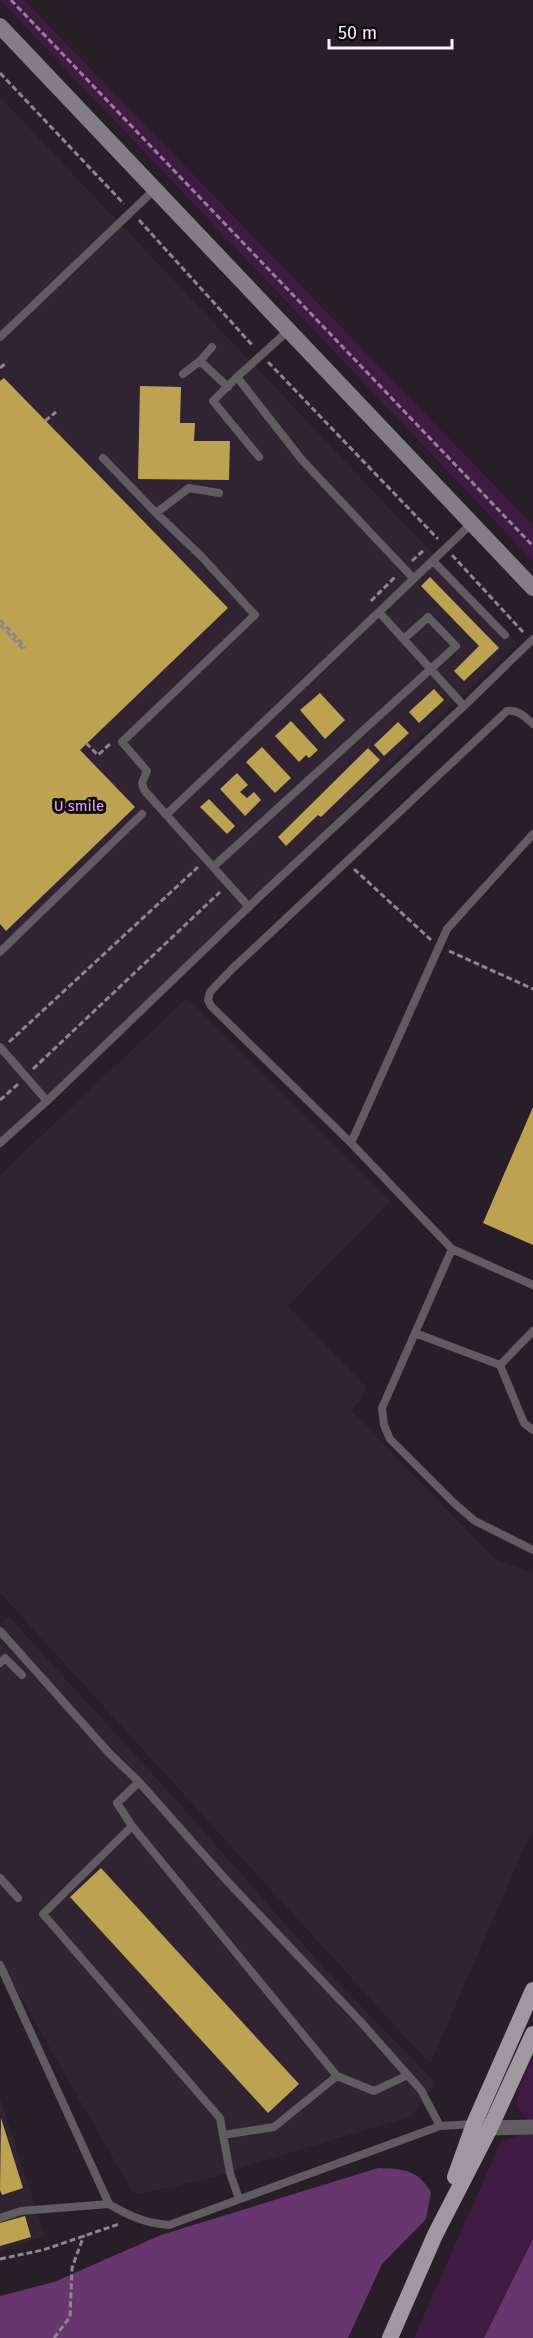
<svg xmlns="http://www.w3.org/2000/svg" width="533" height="2338" font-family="'Fira Sans',sans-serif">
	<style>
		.built { fill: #312432 }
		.green { fill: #3f1b43 }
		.forest { fill: #68366e }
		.building { fill: #bca251 }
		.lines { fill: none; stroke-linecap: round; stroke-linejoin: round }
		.path { stroke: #8e868e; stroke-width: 3; stroke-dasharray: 6 3; stroke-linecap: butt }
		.service { stroke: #615c61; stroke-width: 8 }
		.minor { stroke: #615c61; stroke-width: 15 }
		.secondary { stroke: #857d85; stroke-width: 16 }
		.primary { stroke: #a097a1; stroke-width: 16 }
		.labels { text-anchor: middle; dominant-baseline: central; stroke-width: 6; stroke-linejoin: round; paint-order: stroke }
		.park-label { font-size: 15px; fill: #eea5f7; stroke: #0d0a0e }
	</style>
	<rect width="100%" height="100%" fill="#271e27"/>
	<path class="built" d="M0 97 517 643 0 1143Z
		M187 998 390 1201 288 1306 366 1387 361 1400 351 1411 495 1559 533 1573V1827L430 2064 0 1593V1175Z
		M9 1617 169 1792 324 1968 436 2083 412 2116 253 2164 230 2173 141 2194 133 2193 0 1961V1624Z
		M0 2098 45 2236 0 2250Z"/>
	<path class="green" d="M0 0H24L533 525V561Z
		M533 2059V2120C502 2110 524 2078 533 2059Z
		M522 2134H533V2239L484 2338H414L497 2150 503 2141Z"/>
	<path class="forest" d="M378 2168C403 2169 417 2169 431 2192L426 2219 382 2264 348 2338H0V2296L54 2282 161 2235Z
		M533 2239V2338H484Z"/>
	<path class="building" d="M4 378 228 608 80 750 135 807 6 931 0 924V381Z
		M140 386 181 387 180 423H195L194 441H230L229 480 138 479Z
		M430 577 499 648 464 681 454 671 479 646 421 586Z
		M434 689 444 700 419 723 409 712Z
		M320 693 345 720 325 739 300 710Z
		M291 721 318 750 309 758 306 755 299 762 275 736Z
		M398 722 409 733 384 756 374 745Z
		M262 747 291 778 275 793 246 762Z
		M368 748 380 760 321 817 318 815 286 846 278 837Z
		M237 773 248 785 240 792 247 798 254 792 261 800 245 816 220 789Z
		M209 799 235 826 227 834 200 807Z
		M533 1107V1245L483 1223Z
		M101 1868 299 2084 268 2113 70 1897Z
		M1 2118 23 2188 2 2195 0 2190Z
		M25 2216 31 2237 0 2246V2223Z"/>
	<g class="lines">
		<path class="path" d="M11 0 533 546
			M0 73 124 204
			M139 220 253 346
			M268 362 438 539
			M0 368 7 362
			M45 421 56 412
			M452 555 523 632
			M412 561 425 549
			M371 601 396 576
			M0 620 26 648
			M0 625 24 650
			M86 743 98 755 111 743
			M354 869 431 940
			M449 951 533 989
			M9 1042 198 867
			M33 1069 220 892
			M0 1100 18 1084
			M0 2259 43 2250 119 2224
			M54 2338 70 2317 72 2268 84 2235"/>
		<path class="service" d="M289 330 237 377 302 460 413 578
			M0 337 155 189
			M200 361 228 387
			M183 374 200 361 212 347
			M237 377 213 401 259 457
			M103 458 156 513
			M219 493 189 488 156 513 201 556 255 615 122 742 147 771 142 783 144 790 249 907
			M433 561 505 635
			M464 706 379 612 471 524
			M533 724C525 717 518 709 507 711L231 970 210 992 208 1000 211 1006 351 1143 452 1249 533 1285
			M166 815 379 612
			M213 867 456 646 428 617 404 639
			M0 952 142 814
			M0 1047 47 1101
			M0 1143 47 1101 257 899 464 706 533 639
			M351 1143 447 929 533 834
			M452 1249 382 1408 384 1425 390 1439 454 1503 475 1521 533 1550
			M415 1333 500 1365 524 1423 533 1430
			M500 1365 533 1331
			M0 1631 110 1754 139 1782 227 1881 360 2021 421 2090 440 2126
			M0 1663 5 1658 22 1675
			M139 1782 117 1803 132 1826 337 2076 274 2127 223 2135
			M132 1826 43 1914 220 2118 230 2173 239 2199
			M0 1878 18 1898
			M0 1965 109 2204C129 2216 145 2223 169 2225L440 2126 474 2124
			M337 2076 374 2091 408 2075
			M0 2218 21 2211 109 2204"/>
		<path class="minor" d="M480 2125 490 2128 533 2127"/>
		<path class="secondary" d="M0 26 533 588"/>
		<path class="primary" d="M455 2177 474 2124 533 1990
			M390 2338 435 2235 490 2128 533 2034"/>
	</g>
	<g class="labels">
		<g class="park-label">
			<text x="79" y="806">U smile</text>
		</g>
	</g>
	<path d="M329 39v9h123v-9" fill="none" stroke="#f8f2f8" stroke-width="3"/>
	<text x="338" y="39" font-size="18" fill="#f8f2f8" stroke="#0d0a0e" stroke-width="4.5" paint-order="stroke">50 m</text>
</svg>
